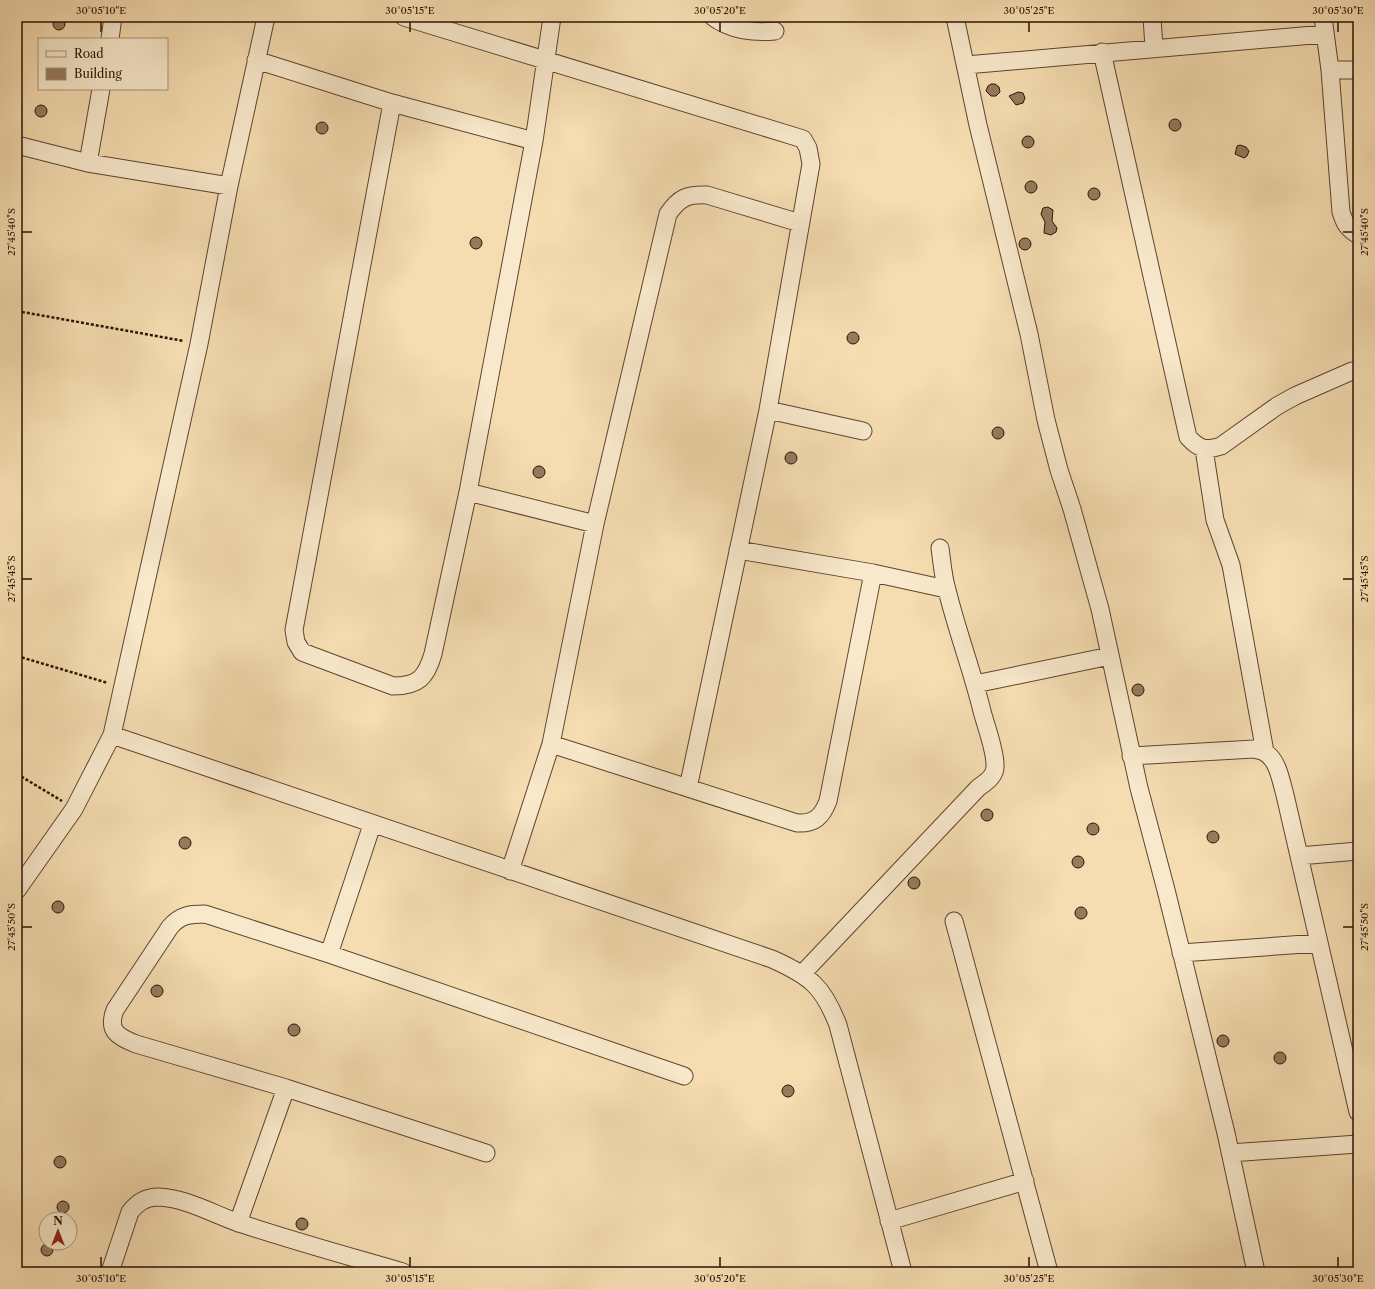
<svg xmlns="http://www.w3.org/2000/svg" width="1375" height="1289" font-family="'Libre Caslon Text',serif">
	<style>
		.building { fill: #957b5e; stroke: #2c1104 }
		.lines { fill: none; stroke-linecap: round; stroke-linejoin: round }
		.street-casing { stroke: #5e442f; stroke-width: 19 }
		.path { stroke: #2c1104; stroke-width: 2.5; stroke-dasharray: 3 2; stroke-linecap: butt }
		.street { stroke: #f8e9cc; stroke-width: 17 }
		.ticks { fill: none; stroke: #2c1104; stroke-width: 1.5 }
		.neatline { fill: none; stroke: #2c1104; stroke-width: 1.5 }
		.ticks-label { font-size: 10px; text-anchor: middle; fill: #2c1104 }
	</style>
	<rect width="100%" height="100%" fill="#f5ddb1"/>
	<filter id="stains"><feTurbulence type="fractalNoise" baseFrequency=".005" numOctaves="4"/><feColorMatrix values="0 0 0 0 .2 0 0 0 0 .09 0 0 0 0 .02 0 0 0 .5 -.17"/></filter>
	<radialGradient id="worn" r=".72"><stop offset=".6" stop-color="#630" stop-opacity="0"/><stop offset="1" stop-color="#630" stop-opacity=".3"/></radialGradient>
	<path class="building" d="M53 24a6 6 0 1 1 12 0a6 6 0 1 1-12 0Z
		M991 84H995L999 87 1000 92 996 96H991L986 91 988 86Z
		M1018 92 1023 93 1025 98 1023 103 1016 105 1009 96Z
		M35 111a6 6 0 1 1 12 0a6 6 0 1 1-12 0Z
		M1169 125a6 6 0 1 1 12 0a6 6 0 1 1-12 0Z
		M316 128a6 6 0 1 1 12 0a6 6 0 1 1-12 0Z
		M1022 142a6 6 0 1 1 12 0a6 6 0 1 1-12 0Z
		M1240 145 1246 147 1249 151 1247 156 1244 158 1235 154 1237 146Z
		M1025 187a6 6 0 1 1 12 0a6 6 0 1 1-12 0Z
		M1088 194a6 6 0 1 1 12 0a6 6 0 1 1-12 0Z
		M1048 207 1053 210 1052 221 1057 228 1056 232 1051 235 1044 233 1045 222 1041 214 1043 208Z
		M470 243a6 6 0 1 1 12 0a6 6 0 1 1-12 0Z
		M1019 244a6 6 0 1 1 12 0a6 6 0 1 1-12 0Z
		M847 338a6 6 0 1 1 12 0a6 6 0 1 1-12 0Z
		M992 433a6 6 0 1 1 12 0a6 6 0 1 1-12 0Z
		M785 458a6 6 0 1 1 12 0a6 6 0 1 1-12 0Z
		M533 472a6 6 0 1 1 12 0a6 6 0 1 1-12 0Z
		M1132 690a6 6 0 1 1 12 0a6 6 0 1 1-12 0Z
		M981 815a6 6 0 1 1 12 0a6 6 0 1 1-12 0Z
		M1087 829a6 6 0 1 1 12 0a6 6 0 1 1-12 0Z
		M1207 837a6 6 0 1 1 12 0a6 6 0 1 1-12 0Z
		M179 843a6 6 0 1 1 12 0a6 6 0 1 1-12 0Z
		M1072 862a6 6 0 1 1 12 0a6 6 0 1 1-12 0Z
		M908 883a6 6 0 1 1 12 0a6 6 0 1 1-12 0Z
		M52 907a6 6 0 1 1 12 0a6 6 0 1 1-12 0Z
		M1075 913a6 6 0 1 1 12 0a6 6 0 1 1-12 0Z
		M151 991a6 6 0 1 1 12 0a6 6 0 1 1-12 0Z
		M288 1030a6 6 0 1 1 12 0a6 6 0 1 1-12 0Z
		M1217 1041a6 6 0 1 1 12 0a6 6 0 1 1-12 0Z
		M1274 1058a6 6 0 1 1 12 0a6 6 0 1 1-12 0Z
		M782 1091a6 6 0 1 1 12 0a6 6 0 1 1-12 0Z
		M54 1162a6 6 0 1 1 12 0a6 6 0 1 1-12 0Z
		M57 1207a6 6 0 1 1 12 0a6 6 0 1 1-12 0Z
		M296 1224a6 6 0 1 1 12 0a6 6 0 1 1-12 0Z
		M41 1250a6 6 0 1 1 12 0a6 6 0 1 1-12 0Z"/>
	<g class="lines">
		<g class="street-casing">
			<path id="street" d="M404 17 803 139 808 148 811 164 768 410 688 788
				M713 17C730 30 754 33 775 31
				M955 17 978 125 1029 334 1046 420 1059 470 1072 509 1100 609 1139 788 1166 890 1226 1133 1256 1272
				M1152 17 1154 48
				M1323 17 1330 70 1341 212C1345 224 1347 228 1358 235
				M110 39 113 17
				M1102 52 1188 437C1199 449 1205 451 1221 446L1277 406 1295 396 1352 371
				M256 60 392 103 534 141
				M966 65 1325 34
				M1330 70H1358
				M392 103 294 630 296 642 302 652 393 686C418 686 426 678 433 654L468 492 534 141 552 17
				M17 145 88 163 229 186
				M88 163 101 89
				M768 410 863 431
				M1204 449 1215 520 1231 565 1265 752
				M468 492 595 524
				M738 550 873 573 946 589
				M975 684 1110 656
				M112 735 772 959C810 976 823 986 838 1025L903 1272
				M551 744 797 823C814 824 822 817 828 801L873 573
				M1131 756 1254 749C1257 750 1261 750 1264 752 1278 759 1281 781 1285 795L1358 1112
				M1299 856 1358 851
				M510 871 551 744 595 524 668 214C679 198 687 194 707 195L800 223
				M17 890 74 809 112 735 199 344 229 186 266 17
				M954 921 1049 1272
				M1181 953 1319 943
				M329 954 372 825
				M802 974 978 788C986 782 996 776 995 765 995 749 986 727 982 711 972 670 957 631 947 590 943 577 942 562 940 548
				M486 1153 286 1088 136 1044C118 1037 107 1031 115 1010L170 927C180 915 190 914 205 914L329 954 684 1076
				M1230 1153 1358 1144
				M889 1221 1025 1181
				M238 1223 286 1088
				M110 1272 130 1212C137 1203 145 1197 158 1197 186 1198 213 1214 239 1223 293 1241 348 1256 403 1272"/>
		</g>
		<path class="path" d="M17 311 184 341
			M17 656 108 683
			M17 774 62 801"/>
		<use href="#street" class="street"/>
	</g>
	<path class="ticks" d="M101 22V32M410 22V32M720 22V32M1029 22V32M1338 22V32M22 232H32M1343 232H1353M22 579H32M1343 579H1353M22 927H32M1343 927H1353M101 1257V1267M410 1257V1267M720 1257V1267M1029 1257V1267M1338 1257V1267"/>
	<rect width="1375" height="1289" fill="none" stroke="#f5ddb1" stroke-width="44"/>
	<rect x="38" y="38" width="130" height="52" fill="#f8e9cc" stroke="#a6937c"/>
	<rect x="46" y="51" width="20" height="6" fill="#f8e9cc" stroke="#a6937c"/>
	<text x="74" y="58" font-size="12" fill="#2c1104">Road</text>
	<rect x="46" y="68" width="20" height="12" fill="#957b5e" stroke="#a6937c"/>
	<text x="74" y="78" font-size="12" fill="#2c1104">Building</text>
	<g transform="translate(58 1231)"><circle r="19" fill="#f8e9cc" stroke="#a6937c"/>
	<path d="M0-3L7 15L0 10L-7 15Z" fill="#8f2418"/>
	<text y="-6" font-size="11" font-weight="bold" text-anchor="middle" fill="#2c1104">N</text>
	</g>
	<rect x="22" y="22" width="1331" height="1245" class="neatline"/>
	<g class="ticks-label">
		<text x="101" y="14">30°05'10"E</text>
		<text x="410" y="14">30°05'15"E</text>
		<text x="720" y="14">30°05'20"E</text>
		<text x="1029" y="14">30°05'25"E</text>
		<text x="1338" y="14">30°05'30"E</text>
		<text transform="translate(11 232) rotate(-90)" y="4">27°45'40"S</text>
		<text transform="translate(1364 232) rotate(-90)" y="4">27°45'40"S</text>
		<text transform="translate(11 579) rotate(-90)" y="4">27°45'45"S</text>
		<text transform="translate(1364 579) rotate(-90)" y="4">27°45'45"S</text>
		<text transform="translate(11 927) rotate(-90)" y="4">27°45'50"S</text>
		<text transform="translate(1364 927) rotate(-90)" y="4">27°45'50"S</text>
		<text x="101" y="1282">30°05'10"E</text>
		<text x="410" y="1282">30°05'15"E</text>
		<text x="720" y="1282">30°05'20"E</text>
		<text x="1029" y="1282">30°05'25"E</text>
		<text x="1338" y="1282">30°05'30"E</text>
	</g>
	<rect width="100%" height="100%" filter="url(#stains)"/>
	<rect width="100%" height="100%" fill="url(#worn)"/>
</svg>
